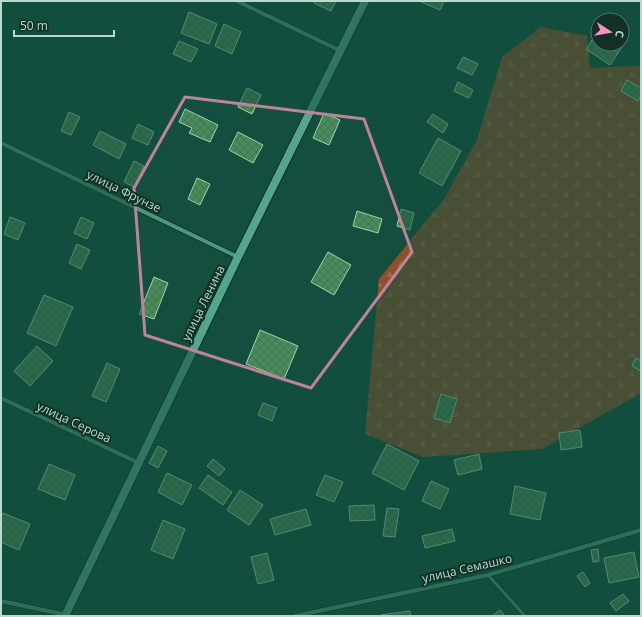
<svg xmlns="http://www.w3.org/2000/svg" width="642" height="617" font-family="'Open Sans',sans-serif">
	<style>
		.forest { fill: url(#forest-firs) }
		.building { fill: url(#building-cross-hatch); stroke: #9fd5aa }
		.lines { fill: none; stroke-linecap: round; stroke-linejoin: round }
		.lane-casing { stroke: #073126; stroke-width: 4.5 }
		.street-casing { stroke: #073126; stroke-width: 5.5 }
		.secondary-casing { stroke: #073126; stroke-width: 10 }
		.lane { stroke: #4d967f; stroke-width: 3 }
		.street { stroke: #4d967f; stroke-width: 4 }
		.secondary { stroke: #55a58c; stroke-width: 8 }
		.marked { fill: none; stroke: #bc839a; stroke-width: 3; stroke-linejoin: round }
		.labels { text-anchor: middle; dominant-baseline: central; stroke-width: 4; stroke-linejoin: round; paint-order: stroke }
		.street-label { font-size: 12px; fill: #b8dbce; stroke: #113026 }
	</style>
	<defs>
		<pattern id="forest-firs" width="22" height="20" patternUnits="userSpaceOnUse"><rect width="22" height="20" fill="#8c502a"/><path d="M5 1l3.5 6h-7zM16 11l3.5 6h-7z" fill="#9a6948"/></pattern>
		<pattern id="building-cross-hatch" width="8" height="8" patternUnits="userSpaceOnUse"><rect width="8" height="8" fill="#4a8b5b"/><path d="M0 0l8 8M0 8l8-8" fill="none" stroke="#437151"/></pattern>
	</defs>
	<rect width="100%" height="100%" fill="#134e3e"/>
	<path class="forest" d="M541 27 587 36 590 68 638 66 641 64V393L542 449 423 457 365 434 379 279 444 199 477 140 502 57Z"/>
	<path class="building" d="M315 1H336L331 11 314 3Z
		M419 1H444L440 10Z
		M189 12 217 24 209 44 181 33Z
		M224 24 241 32 232 54 215 46Z
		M598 31V44H617L622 47 610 65 586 49Z
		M179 41 198 49 191 62 173 54Z
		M463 57 478 64 472 75 457 68Z
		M627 80 641 88V95L638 101 621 91Z
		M458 82 473 90 469 98 454 91Z
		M247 88 261 95 252 114 238 107Z
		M185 109 218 125 210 142 189 133 192 128 179 122Z
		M69 112 80 117 71 135 61 131Z
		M324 113 340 120 329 145 313 138Z
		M433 114 448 124 443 133 427 122Z
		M138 124 154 132 148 145 132 138Z
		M100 131 126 144 119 159 93 145Z
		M238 132 263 145 253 163 229 150Z
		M438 138 461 151 442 186 419 173Z
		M134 161 144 166 134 187 124 182Z
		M197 178 210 184 200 205 188 199Z
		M401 209 414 213 410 230 397 226Z
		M357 211 382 219 378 233 353 226Z
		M10 217 25 223 18 240 4 234Z
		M81 217 94 223 87 239 74 233Z
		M77 244 90 250 81 269 69 263Z
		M328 252 351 265 334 295 311 282Z
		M154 277 168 283 154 319 139 314Z
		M44 295 73 307 56 346 27 333Z
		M260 330 298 346 284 379 246 364Z
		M37 346 53 361 30 386 14 371Z
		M636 358 641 361V371L632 366Z
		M107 363 120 369 106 402 92 396Z
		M441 394 457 399 450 423 434 418Z
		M263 403 277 408 272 421 258 415Z
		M580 430 582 447 561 450 559 433Z
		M387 444 419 461 404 490 372 473Z
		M158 446 167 451 158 468 149 463Z
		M479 454 482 469 458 475 454 460Z
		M213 459 225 469 219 476 207 466Z
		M49 464 75 475 65 500 38 489Z
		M167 473 192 485 182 505 158 492Z
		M208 475 232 492 223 505 199 488Z
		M325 475 343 482 334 502 316 495Z
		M431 481 449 489 440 509 422 501Z
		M515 486 546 493 540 520 510 514Z
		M240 490 263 505 249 525 227 510Z
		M374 505 375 520 350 521 349 506Z
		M387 508 399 509 395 537 383 536Z
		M306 509 311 525 275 535 270 519Z
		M3 513 30 524 19 550 1 542V518Z
		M163 520 185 529 173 559 151 550Z
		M452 529 455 541 425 548 422 536Z
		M598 549 599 561 593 562 591 550Z
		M634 552 639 577 609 583 604 558Z
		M267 553 274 580 258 584 251 557Z
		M583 572 590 583 585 587 577 576Z
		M623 594 629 601 616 611 610 603Z
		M500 610 505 616H492Z
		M410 611 411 616H381V615Z"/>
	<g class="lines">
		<g class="lane-casing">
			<path id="lane" d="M488 575 525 616"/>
		</g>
		<g class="street-casing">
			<path id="street" d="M237 1 341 51
				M1 143 238 257
				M1 398 139 463
				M1 601 67 615
				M295 616 488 575 641 530"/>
		</g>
		<g class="secondary-casing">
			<path id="secondary" d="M65 616 238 257 365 1"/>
		</g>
		<use href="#lane" class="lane"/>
		<use href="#street" class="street"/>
		<use href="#secondary" class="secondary"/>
	</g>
	<path d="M0 0H642V617H0ZM185 97 364 119 412 252 311 388 145 335 134 188Z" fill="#134e3e" fill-opacity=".55" fill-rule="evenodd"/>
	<path class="marked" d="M185 97 364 119 412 252 311 388 145 335 134 188Z"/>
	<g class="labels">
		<g class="street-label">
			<text transform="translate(124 191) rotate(26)">улица Фрунзе</text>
			<text transform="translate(203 303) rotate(-64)">улица Ленина</text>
			<text transform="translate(74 422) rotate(25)">улица Серова</text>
			<text transform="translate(467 568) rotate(-13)">улица Семашко</text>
		</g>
	</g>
	<rect width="642" height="617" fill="none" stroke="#b8dbce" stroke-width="4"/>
	<g transform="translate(610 32) rotate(102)"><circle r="19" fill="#113026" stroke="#547469"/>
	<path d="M0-3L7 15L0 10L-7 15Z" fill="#fc8fc3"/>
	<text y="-6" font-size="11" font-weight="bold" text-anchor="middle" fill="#b8dbce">С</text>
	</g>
	<path d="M14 30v6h100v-6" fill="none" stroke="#b8dbce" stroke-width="2"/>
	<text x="20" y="30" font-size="12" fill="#b8dbce" stroke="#113026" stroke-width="3" paint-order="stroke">50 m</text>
</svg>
